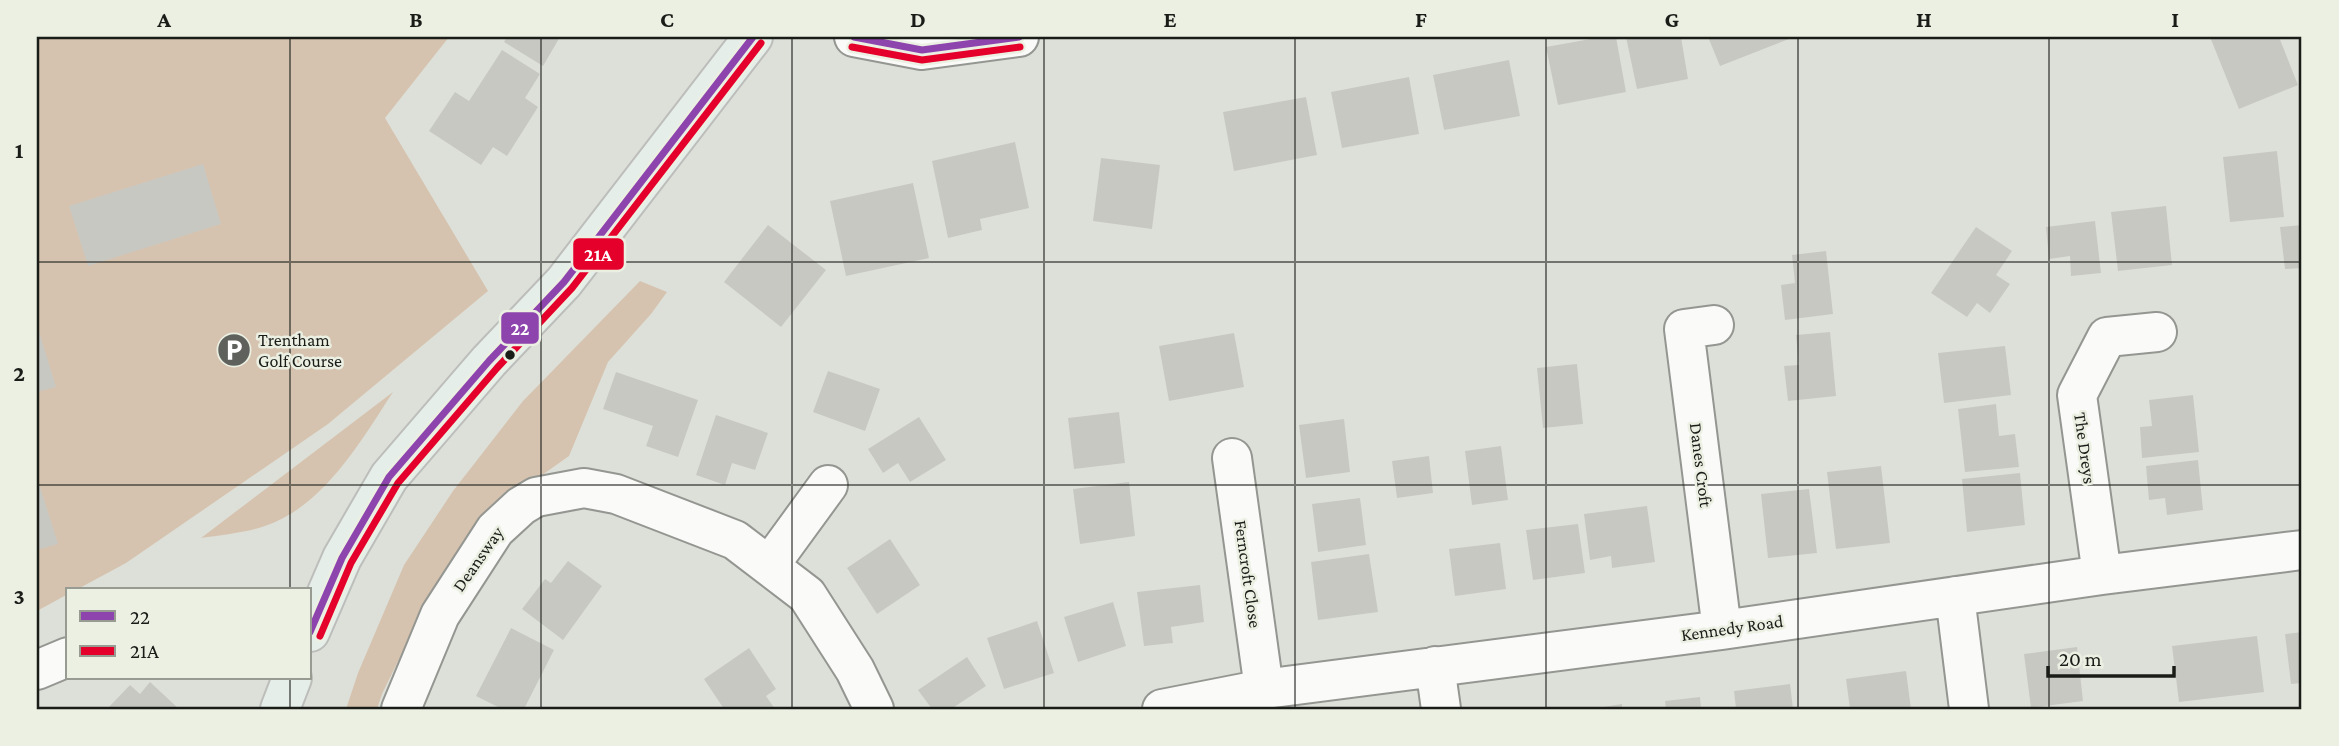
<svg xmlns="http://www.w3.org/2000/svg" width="2339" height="746" font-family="'Crimson Pro',serif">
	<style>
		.green { fill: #d6c3af }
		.building { fill: #c8c8c3 }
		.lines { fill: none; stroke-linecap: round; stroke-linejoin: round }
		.minor-casing { stroke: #949691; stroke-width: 42 }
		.major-casing { stroke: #bdbebb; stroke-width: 42 }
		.minor { stroke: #fafaf9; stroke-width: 38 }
		.major { stroke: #e5eee8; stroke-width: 38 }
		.bus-1-casing { stroke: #ebf0e3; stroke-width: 12 }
		.bus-2-casing { stroke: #ebf0e3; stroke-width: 12 }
		.bus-1 { stroke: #8e44ad; stroke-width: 7 }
		.bus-2 { stroke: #e4002b; stroke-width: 7 }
		.grid { fill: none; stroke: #1a1c18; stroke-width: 2; stroke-opacity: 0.55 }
		.bus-dot { fill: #1a1c18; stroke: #ebf0e3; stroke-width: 2.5 }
		.labels { text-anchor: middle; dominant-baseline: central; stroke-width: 5; stroke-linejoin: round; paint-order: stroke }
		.poi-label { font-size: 18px; fill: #1a1c18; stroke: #ebf0e3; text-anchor: start }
		.street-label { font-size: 18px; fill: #1a1c18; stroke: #ebf0e3 }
		.line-badge { stroke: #ebf0e3; stroke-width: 2.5 }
		.badge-label { font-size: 19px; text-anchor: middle; font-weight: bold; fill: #fff }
		.neatline { fill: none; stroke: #1a1c18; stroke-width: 2.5 }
		.grid-label { font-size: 23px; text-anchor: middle; font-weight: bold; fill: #1a1c18 }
	</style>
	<rect width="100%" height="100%" fill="#dde0d9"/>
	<path class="green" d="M37 37H449L385 118 488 291 328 424 126 563 76 590H68V594L37 611Z
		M640 281 667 292 651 314 608 362 569 456 511 497 424 608 382 694 377 709H346L358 673 404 565 453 491 523 401Z
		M393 392C361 441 324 506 265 526 245 533 221 535 201 538Z"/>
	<path class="building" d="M507 37H560L543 66 504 42Z
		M1602 37H1616L1626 92 1558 105 1546 47Z
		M1626 37H1681L1688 79 1637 89Z
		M1708 37H1794L1720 66Z
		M2210 37H2279L2298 85 2239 109Z
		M502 50 540 74 525 98 538 107 507 156 493 147 481 165 429 131 455 92 469 101Z
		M1509 60 1520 116 1444 130 1433 75Z
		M1409 77 1419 134 1342 148 1331 92Z
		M1306 97 1317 155 1234 171 1223 112Z
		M1015 142 1029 208 980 219 982 230 948 238 932 161Z
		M2277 151 2284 217 2230 222 2223 157Z
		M1101 158 1160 165 1152 229 1093 221Z
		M203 164 221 224 88 266 69 206Z
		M913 183 929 258 846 276 830 201Z
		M2166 206 2172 265 2118 271 2111 212Z
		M2095 221 2101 273 2071 276 2070 256 2049 259 2046 227Z
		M768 225 826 270 781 327 724 282Z
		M2302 225V268L2285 269 2280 227Z
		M1976 227 2012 251 1996 275 2010 284 1990 313 1977 303 1967 317 1931 293Z
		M1826 251 1833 314 1785 320 1781 285 1795 283 1792 255Z
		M37 325 56 387 37 392Z
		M1830 332 1836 396 1788 401 1784 366 1799 365 1796 335Z
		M1234 333 1244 387 1169 401 1159 346Z
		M2005 346 2011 395 1944 403 1938 353Z
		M1577 364 1583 424 1543 428 1537 368Z
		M828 371 880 389 865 431 813 412Z
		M616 372 698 400 678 457 646 446 653 426 603 409Z
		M2193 395 2199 452 2142 458 2140 427 2152 426 2149 400Z
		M1996 404 1999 436 2015 434 2019 467 1965 472 1958 409Z
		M1119 412 1125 463 1074 469 1068 418Z
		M716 415 768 433 755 470 732 463 725 485 696 475Z
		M919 417 946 460 910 482 898 463 883 473 868 449Z
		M1344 419 1350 472 1306 478 1299 425Z
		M1501 446 1508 500 1472 505 1465 451Z
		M1429 456 1433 493 1397 498 1392 461Z
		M2198 460 2203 510 2167 515 2165 498 2149 500 2146 466Z
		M1881 466 1890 543 1836 549 1827 472Z
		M2020 473 2025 525 1967 532 1962 479Z
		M37 477 58 544 37 550Z
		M1129 482 1135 536 1080 544 1073 489Z
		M1809 489 1817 553 1768 558 1761 494Z
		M1360 498 1366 545 1318 552 1312 504Z
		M1647 506 1655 562 1612 568 1611 556 1590 560 1584 514Z
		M1578 524 1585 573 1533 580 1526 530Z
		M890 539 920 585 877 614 847 568Z
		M1500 543 1506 589 1455 596 1449 549Z
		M1369 554 1378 612 1318 620 1311 562Z
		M568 561 602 586 563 640 522 609 545 579 551 583Z
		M1200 585 1204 622 1171 627 1173 643 1144 646 1137 592Z
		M1113 602 1126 646 1078 662 1064 617Z
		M1037 621 1054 673 1004 689 987 638Z
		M511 628 554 650 524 709H502L476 696Z
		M2302 632V683L2291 684 2285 634Z
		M2257 636 2264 692 2179 702 2172 646Z
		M2077 647 2083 701 2031 708 2024 654Z
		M749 648 776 689 766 696 775 709H724L704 679Z
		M967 657 986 686 951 709H932L918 690Z
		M1906 671 1911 709H1850L1846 679Z
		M150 682 179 709H107L130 685 140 694Z
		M1790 684 1793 709H1736L1734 691Z
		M1700 697 1701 709H1666L1665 701Z
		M1622 704V709H1597V708Z"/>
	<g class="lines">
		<g class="minor-casing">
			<path id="minor" d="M854 37 922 50 1019 37
				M1714 325 1684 329 1722 630
				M1232 458 1264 689
				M769 566 828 485
				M2102 575 2077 395 2107 337 2157 332
				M1955 596 1969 709
				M1435 666 1441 709
				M37 670 68 657
				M401 709 440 615 495 530 521 506 536 497 584 488 616 494 735 540 807 595 855 670 874 709
				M1162 709 1264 689 1722 630 2102 575 2302 550"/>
		</g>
		<g class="major-casing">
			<path id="major" d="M310 632 342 558 389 477 489 361 564 282 753 37
				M280 709 292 678"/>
		</g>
		<use href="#minor" class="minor"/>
		<use href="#major" class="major"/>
		<g class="bus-1-casing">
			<path id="bus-1" d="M854 37 922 50 1019 37
				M310 632 342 558 389 477 489 361 564 282 753 37"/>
		</g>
		<g class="bus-2-casing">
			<path id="bus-2" d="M852 47 922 60 1020 47
				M320 636 351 563 398 483 497 368 572 288 761 43"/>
		</g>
		<use href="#bus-1" class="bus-1"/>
		<use href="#bus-2" class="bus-2"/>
	</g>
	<path class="grid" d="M290 37V590M541 37V709M792 37V709M1044 37V709M1295 37V709M1546 37V709M1798 37V709M2049 37V709M37 262H2302M37 485H2302M290 678V709"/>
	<defs>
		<g id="parking-disc" transform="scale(1.75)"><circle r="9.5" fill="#5e615c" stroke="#ebf0e3"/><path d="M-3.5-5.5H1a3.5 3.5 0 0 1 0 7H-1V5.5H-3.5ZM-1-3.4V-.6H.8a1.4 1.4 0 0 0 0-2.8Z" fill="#fff"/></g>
	</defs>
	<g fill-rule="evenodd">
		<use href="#parking-disc" x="234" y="350"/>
	</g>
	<circle class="bus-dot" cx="510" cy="355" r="6"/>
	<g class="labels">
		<g class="poi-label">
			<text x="258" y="340">Trentham<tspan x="258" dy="21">Golf Course</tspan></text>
		</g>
		<g class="street-label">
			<text transform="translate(2085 448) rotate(82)">The Dreys</text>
			<text transform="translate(1701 465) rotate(83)">Danes Croft</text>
			<text transform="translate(478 559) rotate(-55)">Deansway</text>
			<text transform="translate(1248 574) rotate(82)">Ferncroft Close</text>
			<text transform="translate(1732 628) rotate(-8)">Kennedy Road</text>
		</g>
	</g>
	<g class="line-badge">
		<rect x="572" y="237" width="53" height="34" rx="7" fill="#e4002b"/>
		<rect x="500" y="311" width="40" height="34" rx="7" fill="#8e44ad"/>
	</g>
	<g class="badge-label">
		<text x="598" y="261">21A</text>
		<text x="520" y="335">22</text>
	</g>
	<rect width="2339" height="746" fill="none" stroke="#ebf0e3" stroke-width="77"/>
	<rect x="66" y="588" width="245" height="91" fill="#ebf0e3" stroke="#979b92" stroke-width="2"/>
	<rect x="80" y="611" width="35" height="10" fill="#8e44ad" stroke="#979b92" stroke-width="2"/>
	<text x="130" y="624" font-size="21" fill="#1a1c18">22</text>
	<rect x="80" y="646" width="35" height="10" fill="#e4002b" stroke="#979b92" stroke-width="2"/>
	<text x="130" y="658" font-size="21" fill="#1a1c18">21A</text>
	<path d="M2048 666v10h126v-10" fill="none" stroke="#1a1c18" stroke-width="3.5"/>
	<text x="2059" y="666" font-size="21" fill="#1a1c18" stroke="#ebf0e3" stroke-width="5" paint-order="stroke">20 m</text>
	<rect x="38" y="38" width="2262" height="670" class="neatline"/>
	<g class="grid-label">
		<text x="164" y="27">A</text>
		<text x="416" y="27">B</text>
		<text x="667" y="27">C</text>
		<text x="918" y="27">D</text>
		<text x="1170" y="27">E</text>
		<text x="1421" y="27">F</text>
		<text x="1672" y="27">G</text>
		<text x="1924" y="27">H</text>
		<text x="2175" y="27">I</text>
		<text x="19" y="158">1</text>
		<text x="19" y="381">2</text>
		<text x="19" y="604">3</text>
	</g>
</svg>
